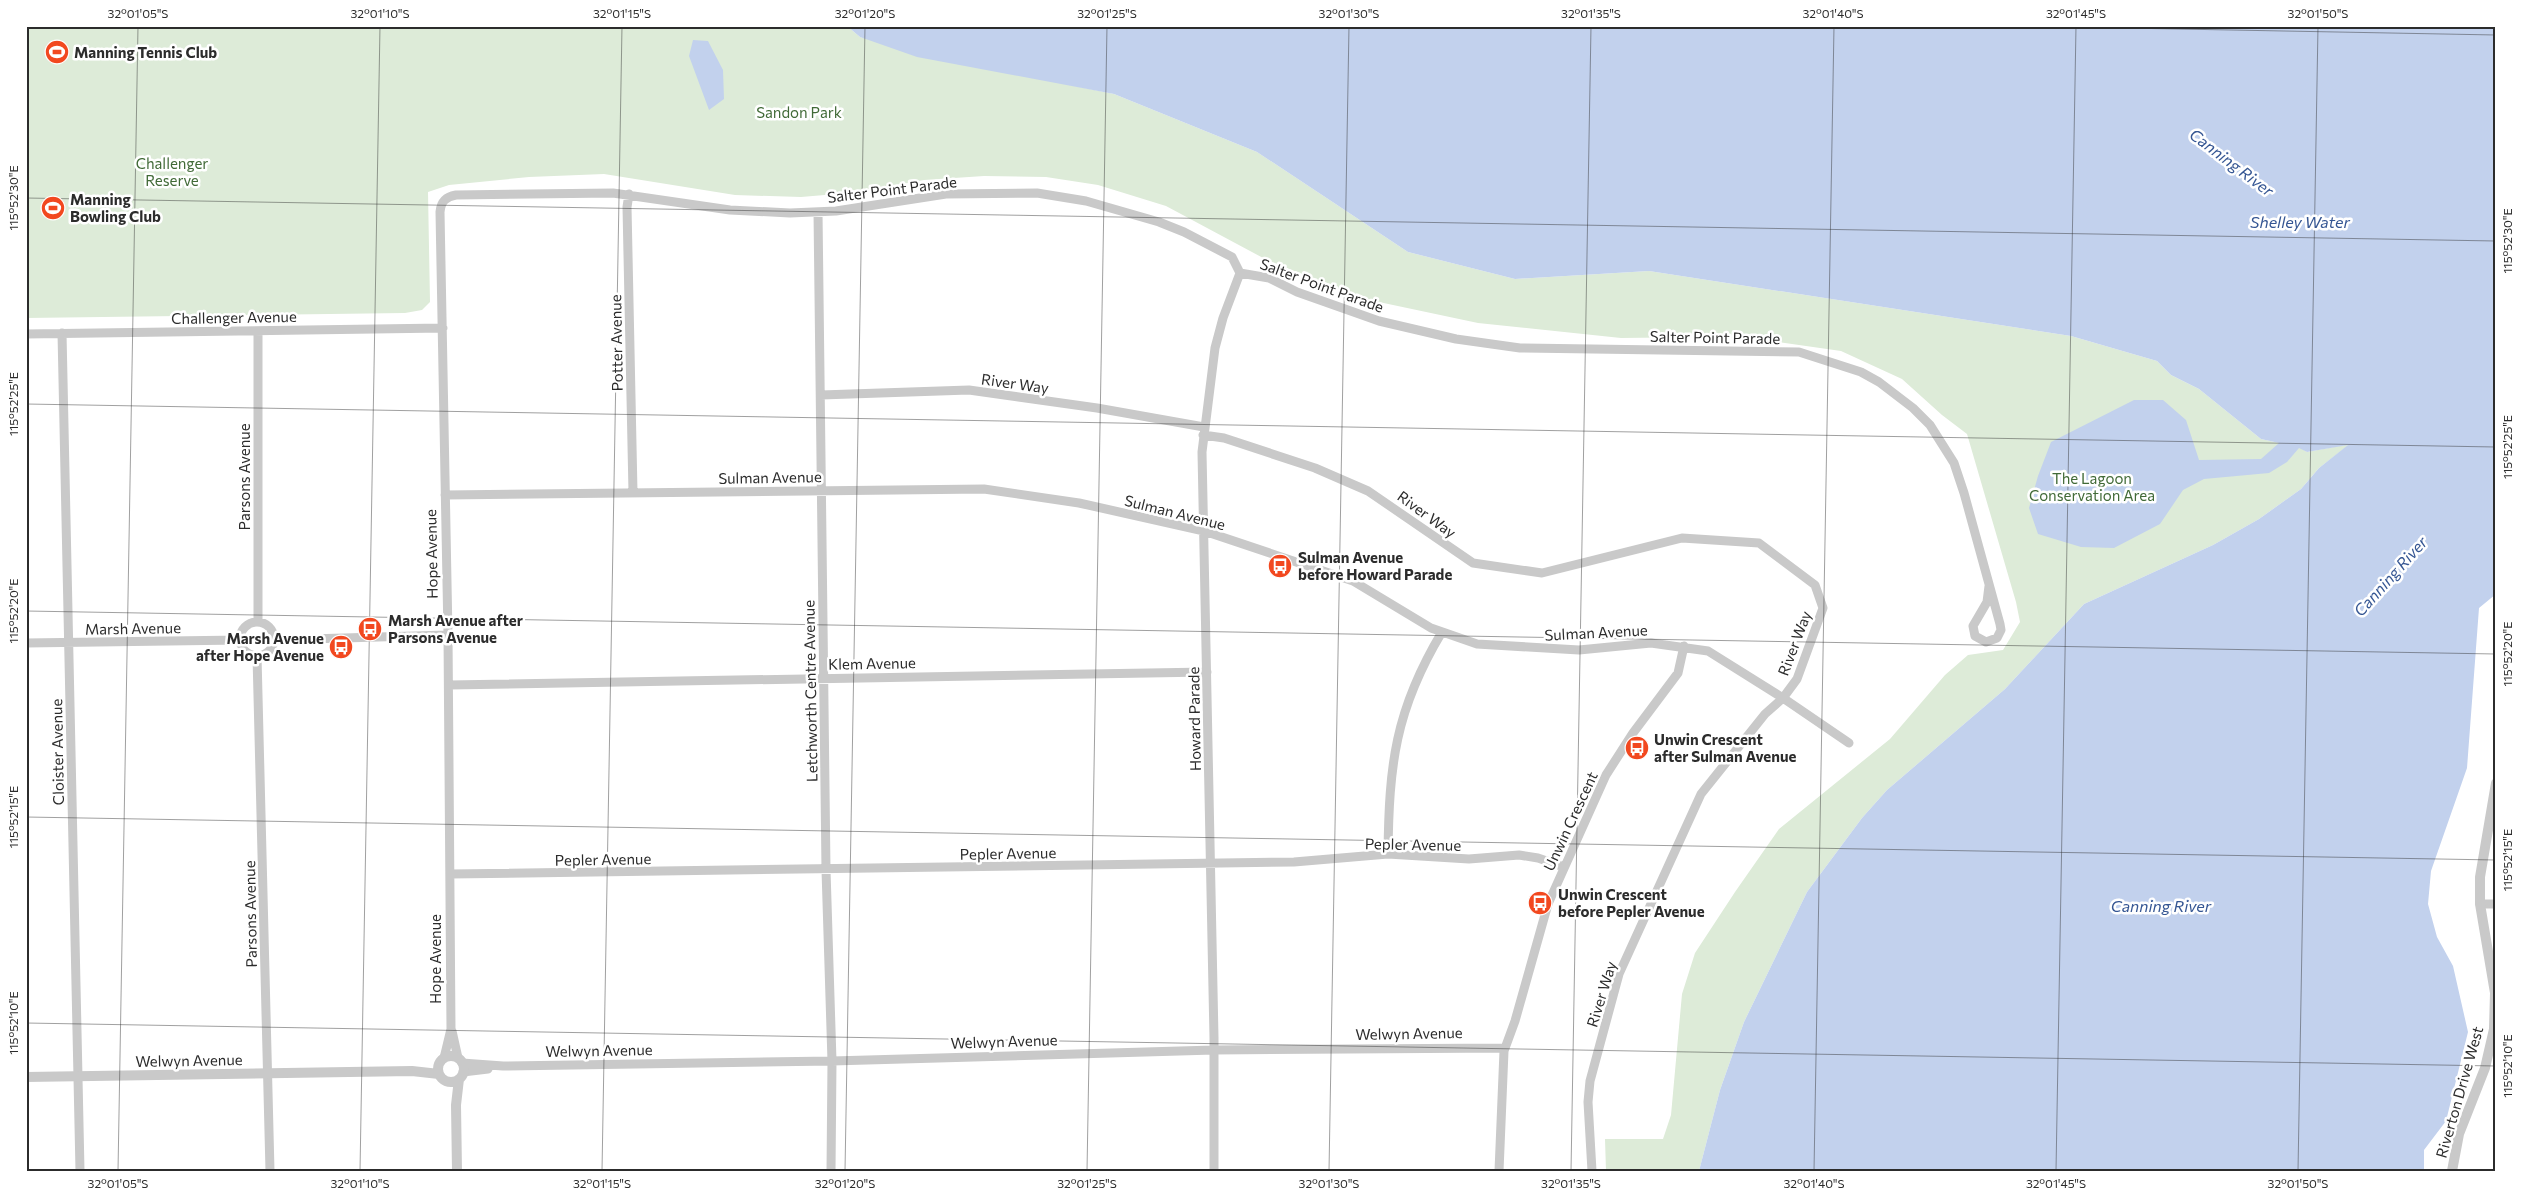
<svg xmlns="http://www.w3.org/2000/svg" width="2522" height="1197" font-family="Commissioner,sans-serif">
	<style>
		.green { fill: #ddebd8 }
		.water { fill: #c2d1ed }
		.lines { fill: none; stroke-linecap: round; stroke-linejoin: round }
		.minor { stroke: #c9c9c9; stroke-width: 9 }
		.tertiary { stroke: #c9c9c9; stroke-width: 10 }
		.ticks { fill: none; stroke: #2c2c2c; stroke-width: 1; stroke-opacity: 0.45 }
		.labels { text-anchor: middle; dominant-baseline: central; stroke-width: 5; stroke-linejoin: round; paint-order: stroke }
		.poi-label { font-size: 15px; font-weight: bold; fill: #2c2c2c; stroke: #fff; text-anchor: start }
		.park-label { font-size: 15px; fill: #416a37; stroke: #fff }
		.street-label { font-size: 15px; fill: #2c2c2c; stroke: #fff }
		.water-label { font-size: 16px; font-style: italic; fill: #355693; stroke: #fff }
		.neatline { fill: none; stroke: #2c2c2c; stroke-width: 2 }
		.ticks-label { font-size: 12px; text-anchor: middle; fill: #2c2c2c }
	</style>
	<rect width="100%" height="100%" fill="#fff"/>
	<path class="green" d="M26 26H847L860 37 1031 77 1114 94 1257 152 1408 252 1515 279 1649 271 2071 336 2157 361 2171 375 2199 389 2261 439 2299 447 2307 452 2350 444 2319 468 2301 489 2259 519 2213 545 2084 604 2005 689 1887 790 1862 818 1807 892 1744 1022 1720 1090 1699 1171H1606L1605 1139H1663L1671 1115 1682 994 1695 953 1735 892 1779 829 1890 739 1945 675 1968 655 2003 650 2020 622 2016 602 1967 434 1942 415 1902 379 1841 351 1764 340 1707 337 1621 338 1478 323 1360 298 1265 259 1166 206 1098 185 1046 177 984 176 924 180 860 192 801 197 735 195 604 174 529 177 449 185 428 192 430 302 422 310 405 313 26 318Z"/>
	<path class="water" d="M847 26H2496V594L2479 608 2467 768 2431 871 2428 904 2437 937 2453 966 2468 1032 2446 1121 2424 1150V1171H1699L1720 1090 1744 1022 1807 892 1862 818 1887 790 2005 689 2084 604 2213 545 2259 519 2301 489 2319 468 2348 445 2307 452 2299 448 2287 462 2269 473 2204 479 2183 490 2160 524 2114 548 2081 547 2038 534 2029 508 2038 476 2051 442 2134 400H2163L2186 420 2199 460 2261 459 2279 443 2261 439 2199 389 2171 375 2157 361 2071 336 1649 271 1515 279 1408 252 1257 152 1114 94 917 57 860 37Z
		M693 40 708 41 723 70 724 99 709 110 689 56Z"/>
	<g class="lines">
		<path class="minor" d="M629 194 627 207 633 492
			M818 212 826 870 832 1061 831 1171
			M62 333 80 1171
			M26 334 443 328
			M821 395 969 390 1097 408 1204 427
			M1203 435 1224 438 1315 468 1368 491 1473 563 1542 573 1682 538 1759 543 1815 585 1823 608 1797 679 1783 698 1765 714 1701 794 1619 974 1590 1081 1588 1102 1592 1171
			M445 495 984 489 1079 503 1204 531 1353 581 1431 628 1477 644 1579 650 1651 643 1708 651 1783 698 1849 743
			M258 622V331
			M240 639a17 17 0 1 1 34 0a17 17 0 1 1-34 0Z
			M274 640 448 635
			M26 643 241 640
			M257 656 270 1171
			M449 685 1207 672
			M1388 854C1389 765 1395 710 1442 632
			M450 874 1294 862 1388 854 1469 859 1519 855 1538 858 1564 867
			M2480 904H2496
			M452 1031 458 1058
			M444 1058 451 1029 448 635 440 212C441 201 446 197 456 195L613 193 730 210 790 213 836 211 946 194 1037 193 1086 201 1159 222 1184 232 1232 257 1240 273 1269 278 1297 292 1379 321 1456 339 1520 348 1799 352 1861 372 1879 382 1913 408 1930 425 1954 463 1964 493 2000 624 2001 630 1997 638 1986 642 1975 636 1973 626 1987 602 1989 586
			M462 1063 503 1066 832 1061 1214 1050 1505 1048
			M463 1072 488 1069
			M1214 1171V1038L1202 452 1215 348 1223 318 1240 273
			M1499 1171 1504 1051 1515 1021 1548 904 1606 775 1633 733 1678 673 1684 646"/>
		<path class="tertiary" d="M438 1069a13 13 0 1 1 26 0a13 13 0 1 1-26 0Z
			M26 1077 412 1071 439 1074
			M457 1171 456 1105 459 1079
			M2452 1171 2459 1134 2485 1068 2494 1029 2495 993 2480 904V877L2496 783"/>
	</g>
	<path class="ticks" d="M2018 26 2496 35M26 198 2496 241M26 404 2496 447M26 611 2496 654M26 817 2496 860M26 1023 2496 1066M118 1171 138 26M360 1171 380 26M602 1171 622 26M845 1171 865 26M1087 1171 1107 26M1329 1171 1349 26M1571 1171 1591 26M1814 1171 1834 26M2056 1171 2076 26M2298 1171 2318 26"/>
	<defs>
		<g id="stadium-disc" transform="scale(1.25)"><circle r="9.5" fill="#f2481f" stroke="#fff"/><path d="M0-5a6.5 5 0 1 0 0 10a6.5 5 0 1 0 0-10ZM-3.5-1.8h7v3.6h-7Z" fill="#fff"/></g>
		<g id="bus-disc" transform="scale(1.25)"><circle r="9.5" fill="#f2481f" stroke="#fff"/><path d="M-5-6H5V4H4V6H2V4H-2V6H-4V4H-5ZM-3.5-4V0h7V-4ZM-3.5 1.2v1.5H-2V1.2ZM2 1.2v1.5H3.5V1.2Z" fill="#fff"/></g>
	</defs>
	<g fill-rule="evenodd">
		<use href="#stadium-disc" x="57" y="52"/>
		<use href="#stadium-disc" x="53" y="208"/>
		<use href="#bus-disc" x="1280" y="566"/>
		<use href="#bus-disc" x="370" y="629"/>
		<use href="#bus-disc" x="341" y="647"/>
		<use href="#bus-disc" x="1637" y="748"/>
		<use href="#bus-disc" x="1540" y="903"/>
	</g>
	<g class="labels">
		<g class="poi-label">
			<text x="74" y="52">Manning Tennis Club</text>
			<text x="70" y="199">Manning<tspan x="70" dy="17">Bowling Club</tspan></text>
			<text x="1298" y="557">Sulman Avenue<tspan x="1298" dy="17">before Howard Parade</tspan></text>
			<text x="388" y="620">Marsh Avenue after<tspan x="388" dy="17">Parsons Avenue</tspan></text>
			<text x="324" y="638" text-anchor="end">Marsh Avenue<tspan x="324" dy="17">after Hope Avenue</tspan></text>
			<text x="1654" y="739">Unwin Crescent<tspan x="1654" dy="17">after Sulman Avenue</tspan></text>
			<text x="1558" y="894">Unwin Crescent<tspan x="1558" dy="17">before Pepler Avenue</tspan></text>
		</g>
		<g class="park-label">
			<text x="799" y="112">Sandon Park</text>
			<text x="172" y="163">Challenger<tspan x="172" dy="17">Reserve</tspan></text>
			<text x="2092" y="478">The Lagoon<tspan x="2092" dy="17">Conservation Area</tspan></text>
		</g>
		<g class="street-label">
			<text transform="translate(892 189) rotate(-7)">Salter Point Parade</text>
			<text transform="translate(1322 285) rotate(20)">Salter Point Parade</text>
			<text transform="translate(234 317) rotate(-1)">Challenger Avenue</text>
			<text transform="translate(1715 337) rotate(1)">Salter Point Parade</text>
			<text transform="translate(616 343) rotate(-91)">Potter Avenue</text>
			<text transform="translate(1015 383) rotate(8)">River Way</text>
			<text transform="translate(244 477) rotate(-90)">Parsons Avenue</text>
			<text transform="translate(770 477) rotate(-1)">Sulman Avenue</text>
			<text transform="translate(1175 512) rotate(14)">Sulman Avenue</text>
			<text transform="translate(1427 514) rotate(36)">River Way</text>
			<text transform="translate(431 554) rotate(-91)">Hope Avenue</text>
			<text transform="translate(133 628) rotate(-1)">Marsh Avenue</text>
			<text transform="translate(1596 632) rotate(-3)">Sulman Avenue</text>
			<text transform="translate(1794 643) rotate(-69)">River Way</text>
			<text transform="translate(872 663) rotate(-1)">Klem Avenue</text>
			<text transform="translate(810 691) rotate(-91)">Letchworth Centre Avenue</text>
			<text transform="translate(1194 719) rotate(-91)">Howard Parade</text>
			<text transform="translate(57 752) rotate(-91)">Cloister Avenue</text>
			<text transform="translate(1570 821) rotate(-65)">Unwin Crescent</text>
			<text transform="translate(1413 844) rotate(1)">Pepler Avenue</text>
			<text transform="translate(1008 853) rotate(-1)">Pepler Avenue</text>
			<text transform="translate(603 859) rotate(-1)">Pepler Avenue</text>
			<text transform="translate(250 914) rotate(-91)">Parsons Avenue</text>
			<text transform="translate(435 959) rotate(-90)">Hope Avenue</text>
			<text transform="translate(1601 994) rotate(-73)">River Way</text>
			<text transform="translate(1409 1033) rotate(-1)">Welwyn Avenue</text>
			<text transform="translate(1004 1041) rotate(-2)">Welwyn Avenue</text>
			<text transform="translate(599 1050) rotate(-1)">Welwyn Avenue</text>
			<text transform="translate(189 1060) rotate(-1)">Welwyn Avenue</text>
			<text transform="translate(2459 1092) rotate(-74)">Riverton Drive West</text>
		</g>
		<g class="water-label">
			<text transform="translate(2232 162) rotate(37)">Canning River</text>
			<text x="2300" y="221">Shelley Water</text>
			<text transform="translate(2390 576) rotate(-48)">Canning River</text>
			<text x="2161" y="905">Canning River</text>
		</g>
	</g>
	<rect width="2522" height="1197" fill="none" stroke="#ffffff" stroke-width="55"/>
	<rect x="28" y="28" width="2466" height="1142" class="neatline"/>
	<g class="ticks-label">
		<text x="138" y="18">32°01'05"S</text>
		<text x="380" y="18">32°01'10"S</text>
		<text x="622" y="18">32°01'15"S</text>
		<text x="865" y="18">32°01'20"S</text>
		<text x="1107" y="18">32°01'25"S</text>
		<text x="1349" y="18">32°01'30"S</text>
		<text x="1591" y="18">32°01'35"S</text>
		<text x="1833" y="18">32°01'40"S</text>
		<text x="2076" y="18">32°01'45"S</text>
		<text x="2318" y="18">32°01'50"S</text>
		<text transform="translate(14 198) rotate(-90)" y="4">115°52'30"E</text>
		<text transform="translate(2508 241) rotate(-90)" y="4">115°52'30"E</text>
		<text transform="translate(14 404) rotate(-90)" y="4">115°52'25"E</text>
		<text transform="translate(2508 447) rotate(-90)" y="4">115°52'25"E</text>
		<text transform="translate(14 611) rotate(-90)" y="4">115°52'20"E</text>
		<text transform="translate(2508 654) rotate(-90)" y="4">115°52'20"E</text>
		<text transform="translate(14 817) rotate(-90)" y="4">115°52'15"E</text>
		<text transform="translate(2508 860) rotate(-90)" y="4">115°52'15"E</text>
		<text transform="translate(14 1023) rotate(-90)" y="4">115°52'10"E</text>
		<text transform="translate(2508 1066) rotate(-90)" y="4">115°52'10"E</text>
		<text x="118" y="1188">32°01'05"S</text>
		<text x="360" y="1188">32°01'10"S</text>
		<text x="602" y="1188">32°01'15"S</text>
		<text x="845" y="1188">32°01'20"S</text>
		<text x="1087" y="1188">32°01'25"S</text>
		<text x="1329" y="1188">32°01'30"S</text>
		<text x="1571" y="1188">32°01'35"S</text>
		<text x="1814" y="1188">32°01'40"S</text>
		<text x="2056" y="1188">32°01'45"S</text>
		<text x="2298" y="1188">32°01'50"S</text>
	</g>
</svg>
